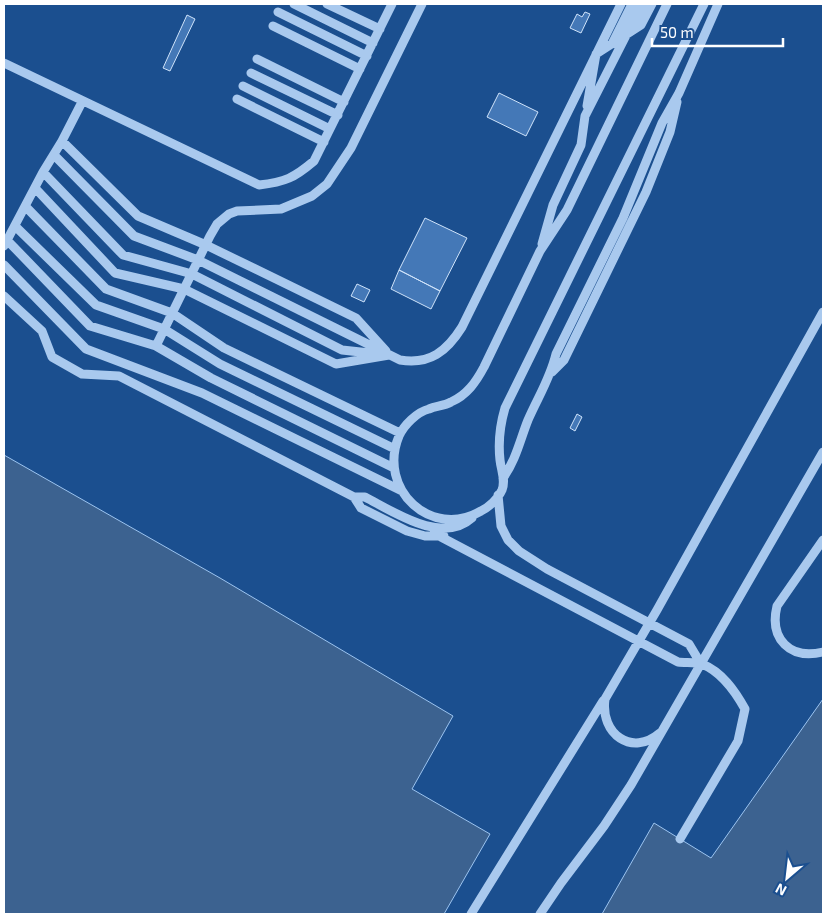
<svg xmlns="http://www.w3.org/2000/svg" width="827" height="918" font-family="'Exo 2',sans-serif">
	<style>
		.water { fill: #3c6290; stroke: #9cc4f0 }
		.building { fill: #4478b7; stroke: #cfe3fa }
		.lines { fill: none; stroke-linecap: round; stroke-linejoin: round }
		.minor { stroke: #a9c9ee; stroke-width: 9 }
	</style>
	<rect width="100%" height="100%" fill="#1b4f8f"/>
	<path class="water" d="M4 455 220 578 453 716 412 789 490 834 444 914H4Z
		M823 699V914H602L654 823 711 858Z"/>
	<path class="building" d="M585 12 590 14 581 33 570 28 577 14 582 17Z
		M187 15 195 19 170 71 163 68Z
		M499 93 538 112 526 136 487 117Z
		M425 218 467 238 440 291 399 270Z
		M399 270 440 291 431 309 391 289Z
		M357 284 370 290 364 302 351 296Z
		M577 414 582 417 575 431 570 428Z"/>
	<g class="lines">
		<path class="minor" d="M294 4 373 43
			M327 4 380 29
			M667 4 567 210 540 251 484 367C476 382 467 395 451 402 444 406 436 406 429 409 417 412 404 425 399 436 377 489 431 540 481 511 489 507 498 499 502 490 506 480 501 470 500 460 498 442 500 425 505 408L704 4
			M278 12 367 56
			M273 26 360 69
			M612 44 632 4
			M257 59 344 102
			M4 63 259 185C285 182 294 178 314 161L392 4
			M251 73 338 115
			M243 86 330 129
			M237 99 324 142
			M587 106 596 54 641 25 652 4
			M62 141 138 216 206 245 356 318 386 351
			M55 156 134 236 198 260 400 360C430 365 447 351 462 327L621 4
			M43 172 123 255 192 274 342 350 379 354
			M36 189 115 273 184 289 336 364 389 355
			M26 207 106 289 172 313 224 348 400 433
			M15 226 96 305 164 329 220 364 395 449
			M7 240 90 326 156 346 211 378 394 468
			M542 244 553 205 581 145 585 116 642 4
			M4 246 43 172 62 141 82 102
			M4 265 86 349 202 393 402 491
			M4 296 42 331 52 357 82 374 119 376 354 497H365C394 512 442 545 472 518
			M156 346 210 236 217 224 229 214 237 211 281 209 312 196 327 184 351 148 422 4
			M552 372 564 360 646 192 670 132 677 102
			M503 478C516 460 520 440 528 420 538 397 550 379 556 354L623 218 662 123 679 93 718 4
			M498 495 501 526 508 540 519 551 547 569 689 644 701 664
			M354 497 361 508 407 531 425 536H444
			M433 528 441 537 678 662C685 663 695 662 702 664 722 672 735 691 745 709L738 741 680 839
			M823 540 777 606C769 639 790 660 823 652
			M660 733C632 757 600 734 605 699L657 610 823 312
			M471 914 603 701
			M540 914 561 883 604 826 631 785 823 452"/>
	</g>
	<rect width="827" height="918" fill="none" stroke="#ffffff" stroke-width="10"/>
	<g transform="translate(787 878) rotate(208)" stroke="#1b4f8f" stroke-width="4" paint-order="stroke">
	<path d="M0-4L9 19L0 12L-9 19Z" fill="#ffffff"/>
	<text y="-8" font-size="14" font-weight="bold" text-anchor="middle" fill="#ffffff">N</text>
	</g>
	<path d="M652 38v8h131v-8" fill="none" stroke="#ffffff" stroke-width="2.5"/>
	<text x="660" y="38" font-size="15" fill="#ffffff" stroke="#1b4f8f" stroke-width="4" paint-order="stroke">50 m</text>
</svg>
